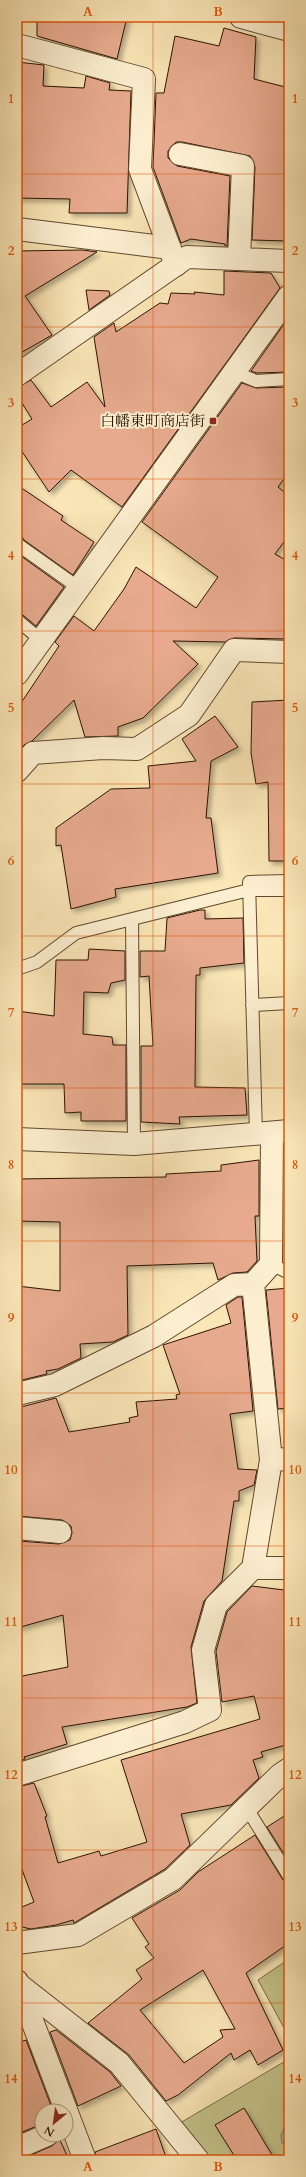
<svg xmlns="http://www.w3.org/2000/svg" width="306" height="2177" font-family="Cardo,'Noto Serif JP',serif">
	<style>
		.green { fill: #c4c38a; stroke: #786b45 }
		.water { fill: #9ec0ac; stroke: #707b67 }
		.building { fill: #e7aa8e; stroke: #2c1300; fill-rule: evenodd; filter: url(#shadow) }
		.lines { fill: none; stroke-linecap: round; stroke-linejoin: round }
		.service-casing { stroke: #60482e; stroke-width: 14 }
		.minor-casing { stroke: #60482e; stroke-width: 24 }
		.tertiary-casing { stroke: #60482e; stroke-width: 24 }
		.service { stroke: #fcefd0; stroke-width: 12 }
		.minor { stroke: #fcefd0; stroke-width: 22 }
		.tertiary { stroke: #fcefd0; stroke-width: 22 }
		.grid { fill: none; stroke: #df560b; stroke-width: 1; stroke-opacity: 0.55 }
		.poi-dot { fill: #8f2418; stroke: #fcefd0; stroke-width: 1.5 }
		.labels { text-anchor: middle; dominant-baseline: central; stroke-width: 4; stroke-linejoin: round; paint-order: stroke }
		.poi-label { font-size: 15px; fill: #2c1300; stroke: #fcefd0; text-anchor: end }
		.neatline { fill: none; stroke: #df560b; stroke-width: 1.5 }
		.grid-label { font-size: 13px; text-anchor: middle; font-weight: bold; fill: #df560b }
	</style>
	<defs>
		<filter id="shadow"><feDropShadow dx="3.5" dy="3.5" stdDeviation="2" flood-color="#0004"/></filter>
	</defs>
	<rect width="100%" height="100%" fill="#fae6b7"/>
	<filter id="stains"><feTurbulence type="fractalNoise" baseFrequency=".005" numOctaves="4"/><feColorMatrix values="0 0 0 0 .2 0 0 0 0 .09 0 0 0 0 .02 0 0 0 .5 -.17"/></filter>
	<radialGradient id="worn" r=".72"><stop offset=".6" stop-color="#630" stop-opacity="0"/><stop offset="1" stop-color="#630" stop-opacity=".3"/></radialGradient>
	<path class="green" d="M289 1959V2037L258 1980Z
		M289 2059V2160H210L180 2123Z"/>
	<path class="water" d="M289 2117V2148L282 2143 281 2135Z"/>
	<path class="building" d="M37 17H127L117 59 37 36Z
		M224 28 256 37 254 79 289 88V241L252 240 255 167 250 156 182 142H176L168 151V158L177 166 230 176 227 246H225V244L191 239 181 243 153 167 156 93H164L175 36 219 46Z
		M17 62 44 65 43 86 84 88 86 76 110 83 109 90 131 91 127 213H69L70 199 17 198Z
		M82 250 97 252 25 296 52 335 17 355V251Z
		M224 271 271 273 280 288 122 507 71 470 49 492 17 444V428L32 419 17 395V387L31 380 51 407 87 382 105 407 94 337 114 323 116 332 160 303 168 304 171 293 195 294 194 292 224 295Z
		M86 290 109 291 110 295 89 310Z
		M289 317V372L257 373 251 371Z
		M242 383 256 388 289 387V472L278 487 289 496V535L275 554 289 562V639L234 638 225 642 173 641 198 664 143 718 118 727V736L85 737 74 700 32 741 24 745 17 752V709L59 646 55 642 74 616 94 631 124 589 136 567 196 608 218 577 142 522Z
		M17 485 63 516 61 520 94 542 73 575 24 540 17 528Z
		M21 556 64 587 36 626 17 610V561Z
		M289 700V861H269L268 782 256 784 251 753 252 702Z
		M215 716 238 747 211 761 206 818H211L218 873 115 889 116 897 71 909 61 845 56 846V828L111 789 150 788 148 766 196 761 182 739Z
		M200 910H205V919L243 918 244 963 200 968V975H196L195 1087 245 1088 247 1115 179 1117 180 1124 141 1122V1046H153L149 976 140 977V951H165L167 918Z
		M89 949 125 951V980L111 983 108 993 84 992 83 1034 112 1037 113 1045H126V1121H81V1112L65 1113 64 1084H17V1011L54 1016 56 960H88Z
		M259 1160V1216H255L257 1261 247 1272 233 1273 218 1280 213 1263 127 1266 128 1335 113 1342 80 1344 81 1358 58 1369 46 1371 47 1374 18 1381 17 1286 60 1291V1222L17 1221V1179L166 1177V1174L221 1171V1165Z
		M289 1288V1408L278 1409 266 1290Z
		M238 1297H242L253 1411 230 1414 238 1469 257 1470 254 1485 239 1491V1501H234L222 1581 204 1601 191 1647 197 1703 187 1707 62 1727 67 1744 24 1757 25 1759 17 1762V1677L68 1667 63 1615 17 1628V1541L59 1544 70 1540 72 1533 71 1526 62 1520 17 1516V1408L56 1398 69 1432 130 1422 129 1418 138 1416 136 1402 177 1399 176 1395 180 1394 163 1345 231 1323 226 1305Z
		M252 1586 284 1590 285 1630 289 1629V1744L261 1752 263 1757 253 1760 259 1778 231 1805 181 1814 190 1845 165 1869 74 1923 73 1920 56 1925 31 1929 22 1927 17 1917V1909L34 1902 17 1856V1787L34 1783 47 1816 45 1817 58 1863 99 1851 101 1856 147 1842 121 1760 260 1719 254 1696 222 1702 216 1651 227 1612Z
		M289 1813V1862L267 1827Z
		M255 1835 283 1880 289 1883V1943L246 1973 283 2050 258 2065 250 2050 234 2060 231 2053 178 2095 166 2101 129 2055 88 2023 142 1979 136 1970 154 1958 145 1947 149 1944 132 1918 180 1890 198 1872ZM203 1970 235 2029 220 2030 223 2037 184 2063 140 2010Z
		M56 2030 110 2072 121 2086 78 2106 50 2032Z
		M26 2040 53 2111H42V2124L17 2134V2043Z
		M244 2108 275 2160H237L215 2125Z
		M156 2129 167 2160H97L95 2152Z
		M59 2138 69 2160H19L52 2146Z"/>
	<g class="lines">
		<g class="service-casing">
			<path id="service" d="M234 372 256 381 289 379
				M17 544 79 588
				M17 620 41 640
				M132 919 134 1144
				M17 969 37 962 76 933 249 890H289
				M252 1005 289 1003
				M256 1134 249 882 289 881
				M271 1264 289 1273
				M246 1807 289 1876"/>
		</g>
		<g class="minor-casing">
			<path id="minor" d="M241 17 289 30
				M17 45 144 79 140 169 176 265
				M180 154 243 166 239 259
				M17 229 170 248
				M17 771 33 753 103 748 137 749 189 715 234 650 289 652
				M17 1394 55 1385 154 1336 234 1285 253 1284
				M271 1460 289 1459
				M17 1528 60 1532
				M253 1568 271 1460 253 1284 271 1264 272 1133
				M17 1775 185 1722 210 1710 203 1650 216 1605 253 1568H289
				M17 1943 78 1935 173 1879 280 1775 289 1769
				M18 1984 119 2063 198 2160
				M17 2148 47 2135"/>
		</g>
		<g class="tertiary-casing">
			<path id="tertiary" d="M17 375 187 257 289 261
				M17 674 289 296
				M17 1139 134 1144 289 1131
				M17 1981 85 2160"/>
		</g>
		<use href="#service" class="service"/>
		<use href="#minor" class="minor"/>
		<use href="#tertiary" class="tertiary"/>
	</g>
	<path class="grid" d="M153 17V2160M17 174H289M17 327H289M17 479H289M17 631H289M17 784H289M17 936H289M17 1088H289M17 1241H289M17 1393H289M17 1546H289M17 1698H289M17 1850H289M17 2003H289"/>
	<rect class="poi-dot" x="209" y="417" width="8" height="8" rx="2"/>
	<g class="labels">
		<g class="poi-label">
			<text x="205" y="421">白幡東町商店街</text>
		</g>
	</g>
	<rect width="306" height="2177" fill="none" stroke="#fae6b7" stroke-width="44"/>
	<g transform="translate(54 2123) rotate(209)"><circle r="19" fill="#fcefd0" stroke="#a9977d"/>
	<path d="M0-3L7 15L0 10L-7 15Z" fill="#8f2418"/>
	<text y="-6" font-size="11" font-weight="bold" text-anchor="middle" fill="#2c1300">N</text>
	</g>
	<rect x="22" y="22" width="262" height="2133" class="neatline"/>
	<g class="grid-label">
		<text x="88" y="16">A</text>
		<text x="218" y="16">B</text>
		<text x="11" y="103">1</text>
		<text x="295" y="103">1</text>
		<text x="11" y="255">2</text>
		<text x="295" y="255">2</text>
		<text x="11" y="407">3</text>
		<text x="295" y="407">3</text>
		<text x="11" y="560">4</text>
		<text x="295" y="560">4</text>
		<text x="11" y="712">5</text>
		<text x="295" y="712">5</text>
		<text x="11" y="865">6</text>
		<text x="295" y="865">6</text>
		<text x="11" y="1017">7</text>
		<text x="295" y="1017">7</text>
		<text x="11" y="1169">8</text>
		<text x="295" y="1169">8</text>
		<text x="11" y="1322">9</text>
		<text x="295" y="1322">9</text>
		<text x="11" y="1474">10</text>
		<text x="295" y="1474">10</text>
		<text x="11" y="1626">11</text>
		<text x="295" y="1626">11</text>
		<text x="11" y="1779">12</text>
		<text x="295" y="1779">12</text>
		<text x="11" y="1931">13</text>
		<text x="295" y="1931">13</text>
		<text x="11" y="2083">14</text>
		<text x="295" y="2083">14</text>
		<text x="88" y="2171">A</text>
		<text x="218" y="2171">B</text>
	</g>
	<rect width="100%" height="100%" filter="url(#stains)"/>
	<rect width="100%" height="100%" fill="url(#worn)"/>
</svg>
